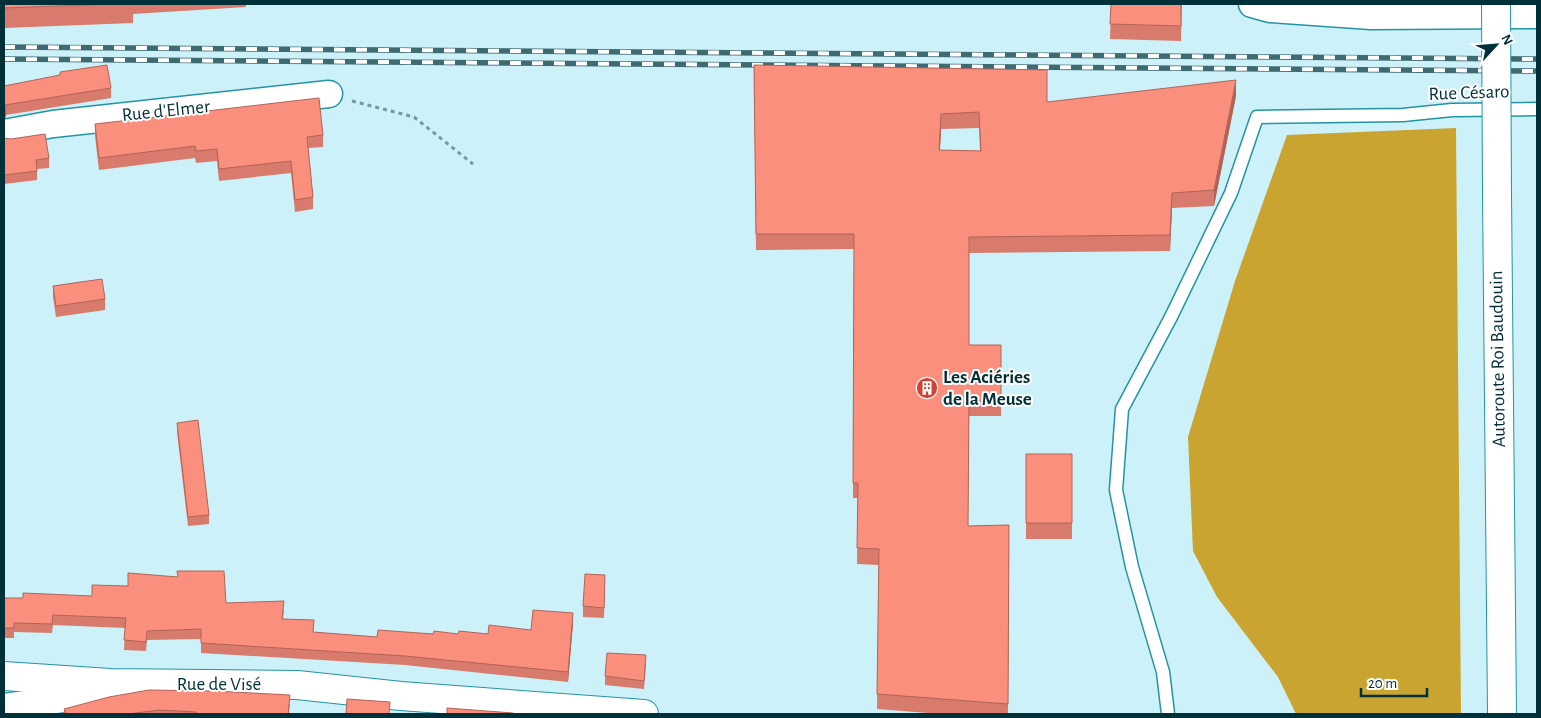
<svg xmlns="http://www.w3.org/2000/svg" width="1541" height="718" font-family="'Alegreya Sans',sans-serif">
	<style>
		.forest { fill: #c9a431 }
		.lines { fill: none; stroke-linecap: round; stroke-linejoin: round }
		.service-casing { stroke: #2493a4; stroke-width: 15 }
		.minor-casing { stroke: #2493a4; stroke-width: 29 }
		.tertiary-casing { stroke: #2493a4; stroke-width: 30 }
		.motorway-casing { stroke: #2493a4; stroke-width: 30 }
		.path { stroke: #719aa1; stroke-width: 3; stroke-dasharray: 4 4; stroke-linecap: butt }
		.service { stroke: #fff; stroke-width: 12 }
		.minor { stroke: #fff; stroke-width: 26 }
		.tertiary { stroke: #fff; stroke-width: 28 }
		.motorway { stroke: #fff; stroke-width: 28 }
		.rail-casing { stroke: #3e6a72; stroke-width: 5.5 }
		.rail { stroke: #fff; stroke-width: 4; stroke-dasharray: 11; stroke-linecap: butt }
		.motorway-bridge-casing { stroke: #2493a4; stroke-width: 30; stroke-linecap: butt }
		.motorway-bridge { stroke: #fff; stroke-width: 28 }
		.wall { fill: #d87b6c; fill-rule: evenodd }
		.shaded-wall { fill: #b06458 }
		.building { fill: #fb8f7d; stroke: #b06458; fill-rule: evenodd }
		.labels { text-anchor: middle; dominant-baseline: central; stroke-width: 4; stroke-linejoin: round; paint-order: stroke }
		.street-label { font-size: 19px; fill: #013038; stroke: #fff }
		.poi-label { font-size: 19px; font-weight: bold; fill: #013038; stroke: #fff; text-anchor: start }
	</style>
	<rect width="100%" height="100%" fill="#cdf1f8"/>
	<path class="forest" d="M1456 128 1461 714H1296L1278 677 1217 597 1193 551 1188 437 1235 281 1287 135Z"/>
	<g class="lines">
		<g class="service-casing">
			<path id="service" d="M1168 714 1163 672 1132 567 1116 490 1122 409 1171 317 1231 193 1257 117 1403 115 1452 110 1537 109"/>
		</g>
		<g class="minor-casing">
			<path id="minor" d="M1252 4 1270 9 1371 16 1537 15
				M4 133 53 124 329 94
				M4 707 85 696 110 683"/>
		</g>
		<g class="tertiary-casing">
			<path id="tertiary" d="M4 676 110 683 297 685 401 696 644 714"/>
		</g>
		<g class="motorway-casing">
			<path id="motorway" d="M1497 194 1502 714"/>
		</g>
		<path class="path" d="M352 101 414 117 473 164"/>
		<use href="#service" class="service"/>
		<use href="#minor" class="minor"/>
		<use href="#tertiary" class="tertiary"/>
		<use href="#motorway" class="motorway"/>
		<g class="rail-casing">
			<path id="rail" d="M4 47 1537 59
				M4 59 1537 71"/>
		</g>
		<use href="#rail" class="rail"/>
		<g class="motorway-bridge-casing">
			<path id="motorway-bridge" d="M1496 4 1497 194"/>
		</g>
		<use href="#motorway-bridge" class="motorway-bridge"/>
	</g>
	<path class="wall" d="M4 4H246V7L133 14V23L4 28Z
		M1111 4H1182L1181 41 1110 39Z
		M754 65 1047 102 1236 96 1214 206 1172 208 1170 251 969 253V345H1001V416H969L968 526 1009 525 1008 714H941L877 709 879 565 857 564 858 498H853L854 249 756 250ZM979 128 980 151 940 150 941 129Z
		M60 72 111 88V98L6 115V117L4 118V86L60 76Z
		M95 124 323 135V147L308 148 313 197V209L295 212 291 173 219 181 217 161 196 163 195 158 99 170 95 136Z
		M4 138 49 158V168L37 169V180L4 184Z
		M53 286 105 299V310L56 317 53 297Z
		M177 423 209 515V524L188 526 177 432Z
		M1026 454H1072V539H1026Z
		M605 586 604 618 583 617V606Z
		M4 598 226 603 284 610 283 619 313 632 377 637 433 634H488L531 630 573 623 568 682 405 665 201 653V639L147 640 146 651 124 650 125 628 53 625 52 633 14 632V638H4Z
		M646 664 644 689 605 685V676Z
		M290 704 289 714H64V709Z"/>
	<path class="shaded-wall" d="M1236 80V96L1214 206V190Z
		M6 108V117L4 118V109Z
		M941 114V129L939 166V150Z
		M1172 193V208L1170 251V235Z
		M573 613V623L568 682V672Z"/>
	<path class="building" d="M4 4H112L4 8Z
		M1111 4H1181V26L1110 24Z
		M107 65 111 88 5 105 6 108 4 109V86L60 75V72Z
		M754 65 1047 70V102L1236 80 1214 190 1172 193 1170 235 969 237V345H1001V400H969L968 526 1009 525 1008 704 877 694 879 549 857 548 858 483H853L854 234H756ZM979 112 981 151 939 150 941 114Z
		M319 98 323 135 307 137 313 197 295 200 291 161 219 169 217 149 196 151 195 146 99 158 95 124Z
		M45 134 49 158 36 160 37 171 4 175V138L11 139Z
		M102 279 105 299 56 306 53 286Z
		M198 420 209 515 188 517 177 423Z
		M1026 454H1072V523H1026Z
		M177 571H224L226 603 284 601 282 619 314 620 313 632 377 637 378 630 433 634 434 631 458 634 459 631 488 634 489 625 531 630 533 610 573 613 568 672 405 656 201 643V629L147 631 146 642 124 640 126 618 53 615 52 624 14 623V628H4V598H23V593L92 596V585L128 586V573L178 577Z
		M585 574 605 575 604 608 583 606Z
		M607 653 646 655 644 681 605 676Z
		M149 690 214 691 290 695 288 714H196V712L159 710 128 714H66L64 709 109 697Z
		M347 699 390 702 389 714H346Z
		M447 708 513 713 514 714H447Z"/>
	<defs>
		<g id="building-disc" transform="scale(1.125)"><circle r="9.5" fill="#cf4331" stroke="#fff"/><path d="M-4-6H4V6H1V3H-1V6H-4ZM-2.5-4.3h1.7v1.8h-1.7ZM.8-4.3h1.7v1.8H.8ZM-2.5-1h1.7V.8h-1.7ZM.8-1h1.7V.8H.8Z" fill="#fff"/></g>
	</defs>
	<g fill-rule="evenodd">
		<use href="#building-disc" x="927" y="388"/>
	</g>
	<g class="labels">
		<g class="street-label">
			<text transform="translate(1469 93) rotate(-2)">Rue Césaro</text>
			<text transform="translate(166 111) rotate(-6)">Rue d'Elmer</text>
			<text transform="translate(1498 359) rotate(-91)">Autoroute Roi Baudouin</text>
			<text x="219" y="684">Rue de Visé</text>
		</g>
		<g class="poi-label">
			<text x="943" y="377">Les Aciéries<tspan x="943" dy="22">de la Meuse</tspan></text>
		</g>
	</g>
	<rect width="1541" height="718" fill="none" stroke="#013038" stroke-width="10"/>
	<g transform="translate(1496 45) rotate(64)" stroke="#ffffff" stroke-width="4" paint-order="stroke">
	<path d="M0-4L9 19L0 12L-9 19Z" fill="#013038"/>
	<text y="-8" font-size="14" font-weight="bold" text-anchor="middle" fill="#013038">N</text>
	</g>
	<path d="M1361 688v8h66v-8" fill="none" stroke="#013038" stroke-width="2.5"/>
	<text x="1368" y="688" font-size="15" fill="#013038" stroke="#ffffff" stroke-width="4" paint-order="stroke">20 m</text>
</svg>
